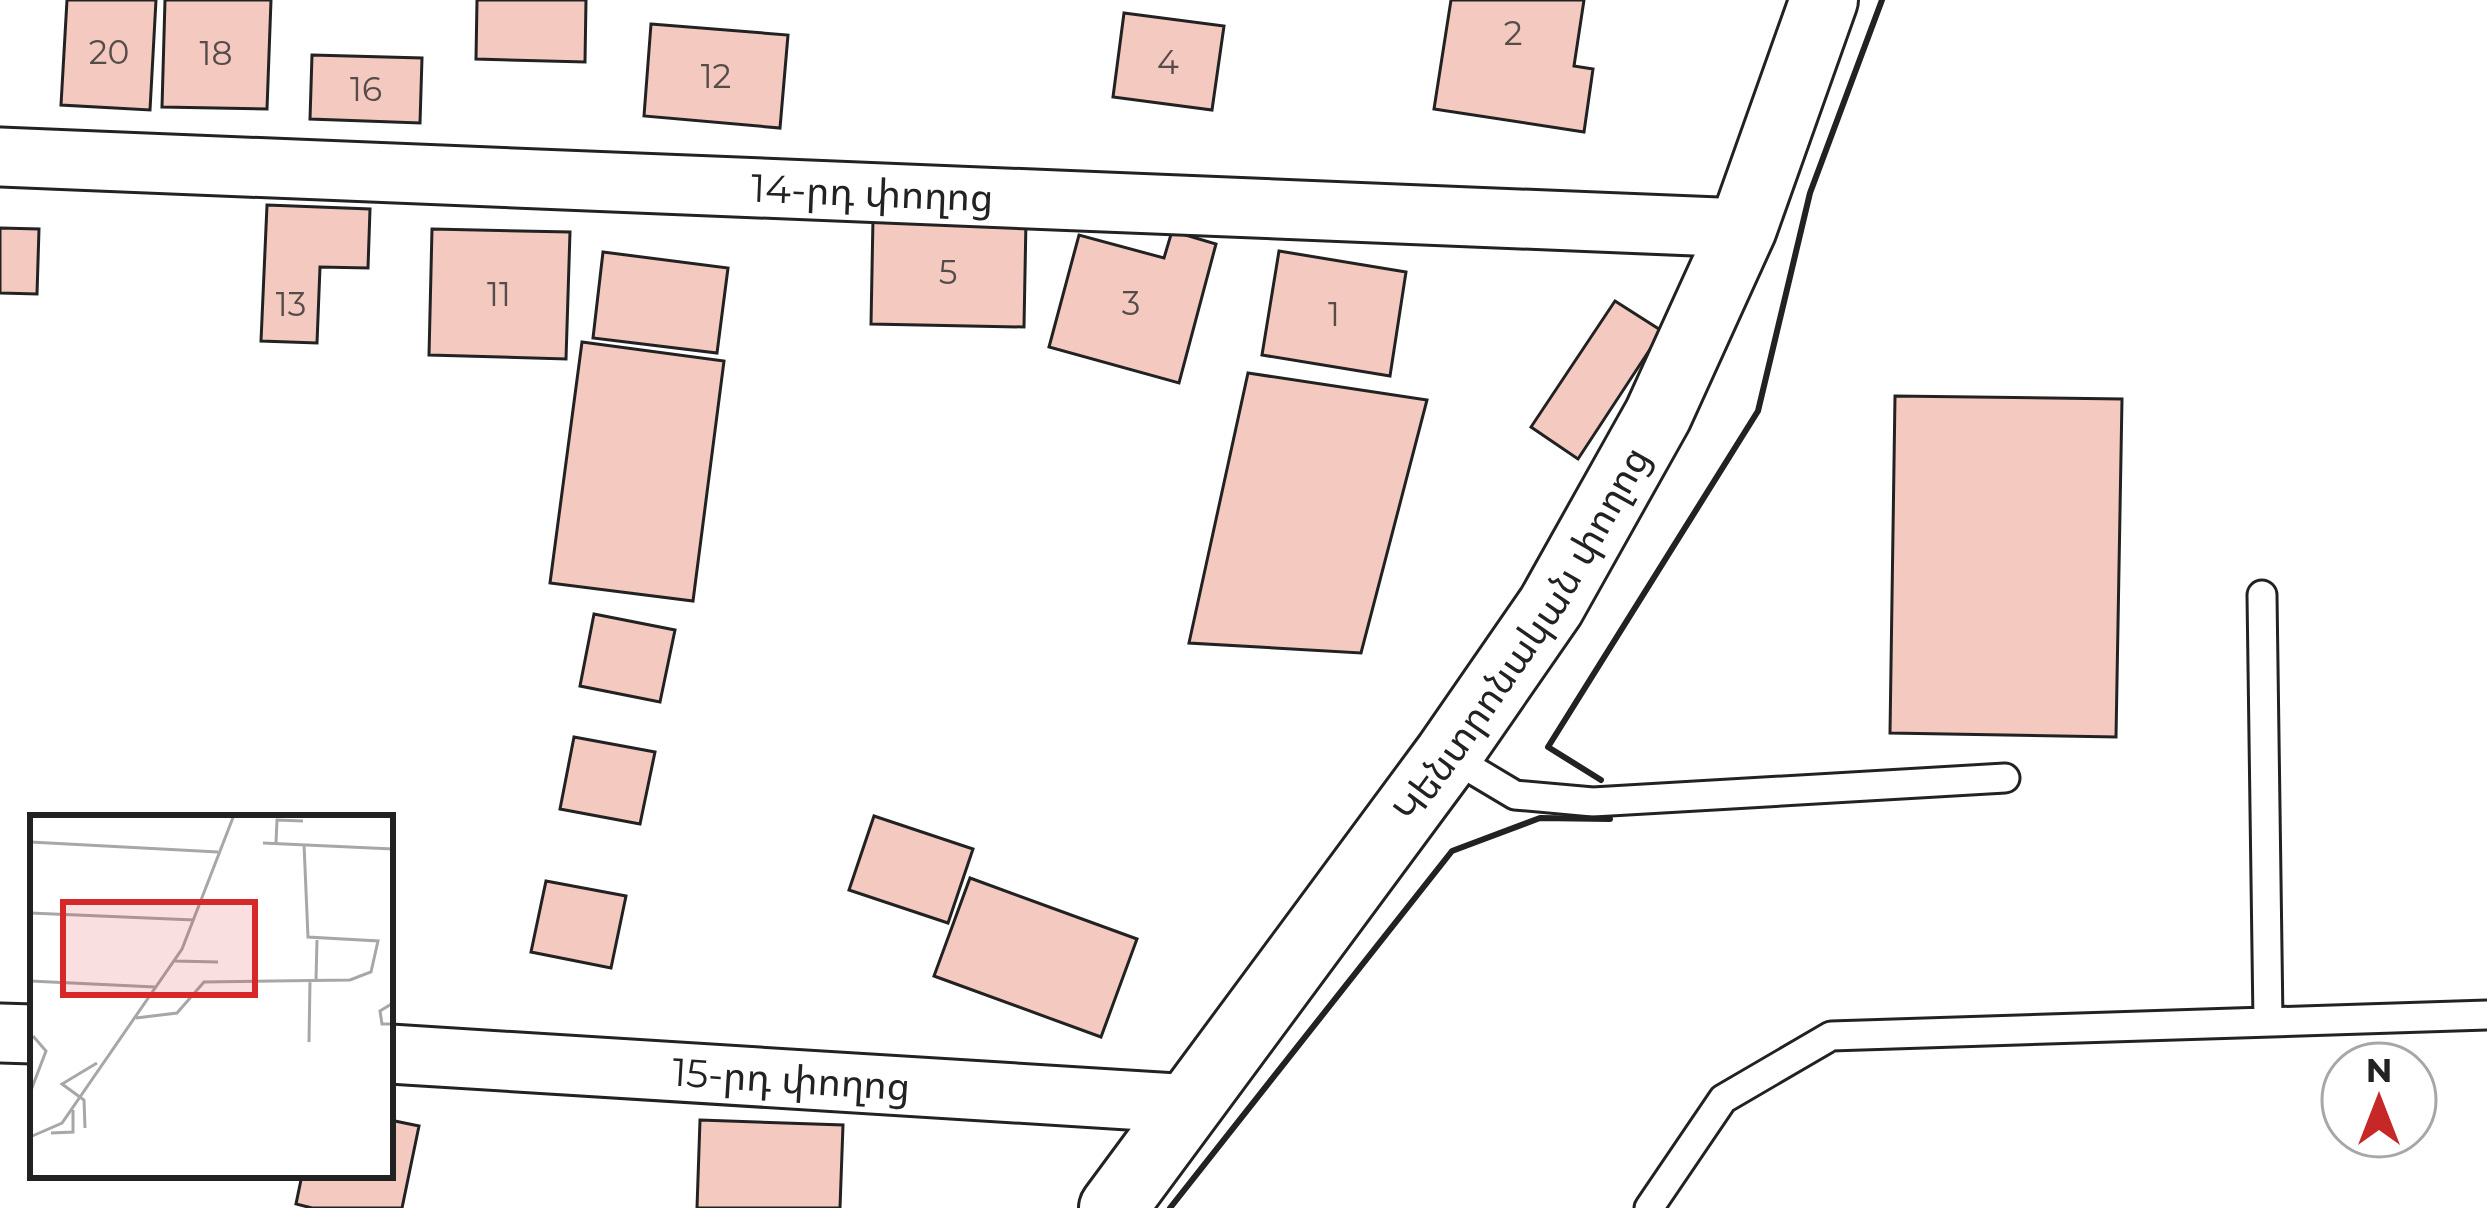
<svg xmlns="http://www.w3.org/2000/svg" width="2487" height="1208" font-family="Montserrat,'Noto Sans Armenian',sans-serif">
	<style>
		.building { fill: #f3c9c0; stroke: #222; stroke-width: 3 }
		.lines { fill: none; stroke-linecap: round; stroke-linejoin: round }
		.lane-casing { stroke: #222; stroke-width: 33 }
		.street-casing { stroke: #222; stroke-width: 63 }
		.secondary-casing { stroke: #222; stroke-width: 72 }
		.lane { stroke: #fff; stroke-width: 27 }
		.street { stroke: #fff; stroke-width: 57 }
		.secondary { stroke: #fff; stroke-width: 66 }
		.wall { stroke: #222; stroke-width: 6 }
		.labels { text-anchor: middle; dominant-baseline: central; stroke-width: 9; stroke-linejoin: round; paint-order: stroke }
		.number-label { font-size: 33px; fill: #564c4a }
		.street-label { font-size: 39px; fill: #222; stroke: #fff }
		.inset-road { fill: none; stroke: #a7a7a7; stroke-width: 3 }
		.view { fill: #d62828; fill-opacity: 0.15; stroke: #d62828; stroke-width: 6 }
		.inset-edge { fill: none; stroke: #222; stroke-width: 6 }
	</style>
	<rect width="100%" height="100%" fill="#fff"/>
	<path class="building" d="M67 0H156L150 110 61 105Z
		M165 0H271L267 109 162 107Z
		M477 0H586L585 62 476 59Z
		M1451 0H1584L1574 66 1593 69 1584 132 1434 109Z
		M1124 13 1224 26 1212 110 1113 97Z
		M651 24 788 35 780 128 644 116Z
		M312 55 422 58 420 123 310 119Z
		M267 205 370 209 368 268 320 267 317 343 261 341Z
		M873 218 1026 220 1024 327 871 324Z
		M0 228 39 229 37 294 0 293Z
		M432 229 570 232 566 359 429 355Z
		M1172 231 1216 244 1179 383 1049 347 1079 235 1164 258Z
		M1279 251 1406 272 1390 376 1262 355Z
		M603 252 728 268 717 353 593 338Z
		M1615 301 1662 331 1578 459 1531 427Z
		M582 342 724 361 693 601 550 583Z
		M1248 373 1427 400 1361 653 1189 643Z
		M1895 396 2122 399 2116 737 1890 733Z
		M594 614 675 630 660 702 580 686Z
		M574 737 655 752 640 824 560 809Z
		M874 816 973 849 948 923 849 890Z
		M970 878 1137 939 1101 1037 934 976Z
		M546 881 626 896 611 968 531 952Z
		M390 1120 419 1126 402 1208H312L296 1204 302 1175H390Z
		M700 1120 843 1125 840 1208H697Z"/>
	<g class="lines">
		<g class="lane-casing">
			<path id="lane" d="M2262 595 2268 1021
				M1448 755 1515 795 1593 802 2005 778
				M1649 1208 1723 1099 1831 1036 2487 1015"/>
		</g>
		<g class="street-casing">
			<g id="street">
				<path id="s1" d="M0 157 1743 228"/>
				<path d="M0 1033 33 1034"/>
				<path id="s2" d="M390 1054 1192 1104"/>
			</g>
		</g>
		<g class="secondary-casing">
			<g id="secondary">
				<path id="s3" d="M1113 1208 1448 755 1551 606 1658 415 1743 228 1824 0"/>
			</g>
		</g>
		<use href="#lane" class="lane"/>
		<use href="#street" class="street"/>
		<use href="#secondary" class="secondary"/>
		<path class="wall" d="M1601 780 1548 747 1758 411 1810 193 1882 0
			M1170 1208 1452 851 1540 818 1610 819"/>
	</g>
	<g class="labels">
		<g class="number-label">
			<text x="1513" y="33">2</text>
			<text x="109" y="52">20</text>
			<text x="216" y="53">18</text>
			<text x="1168" y="62">4</text>
			<text x="716" y="76">12</text>
			<text x="366" y="89">16</text>
			<text x="948" y="272">5</text>
			<text x="499" y="294">11</text>
			<text x="1131" y="303">3</text>
			<text x="291" y="304">13</text>
			<text x="1334" y="314">1</text>
		</g>
		<g class="street-label">
			<text stroke="none"><textPath href="#s1" startOffset="873">14-րդ փողոց</textPath></text>
			<text stroke="none"><textPath href="#s3" startOffset="705">Կենտրոնական փողոց</textPath></text>
			<text stroke="none"><textPath href="#s2" startOffset="402">15-րդ փողոց</textPath></text>
		</g>
	</g>
	<g transform="translate(30 815)">
		<rect width="363" height="363" fill="#fff"/>
		<path class="inset-road" d="M0 27 188 37M233 28 363 34M246 28 247 5 273 6M0 98 164 105M145 146 188 147M286 165 287 125M0 166 125 172M363 188 350 196 352 209H363M106 203 147 198 174 167 320 165 341 157 348 126 278 122 274 29M279 227 280 165M0 278 16 236 3 221M55 313 54 285 32 269 67 248M21 318 43 317V295M0 322 32 308 152 134 204 0"/>
		<path class="view" d="M33 87H225V180H33Z"/>
		<rect width="363" height="363" class="inset-edge"/>
	</g>
	<g transform="translate(2379 1100)"><circle r="57" fill="#ffffff" stroke="#a7a7a7" stroke-width="3"/>
	<path d="M0-9L21 45L0 30L-21 45Z" fill="#c62828"/>
	<text y="-18" font-size="33" font-weight="bold" text-anchor="middle" fill="#222222">N</text>
	</g>
</svg>
